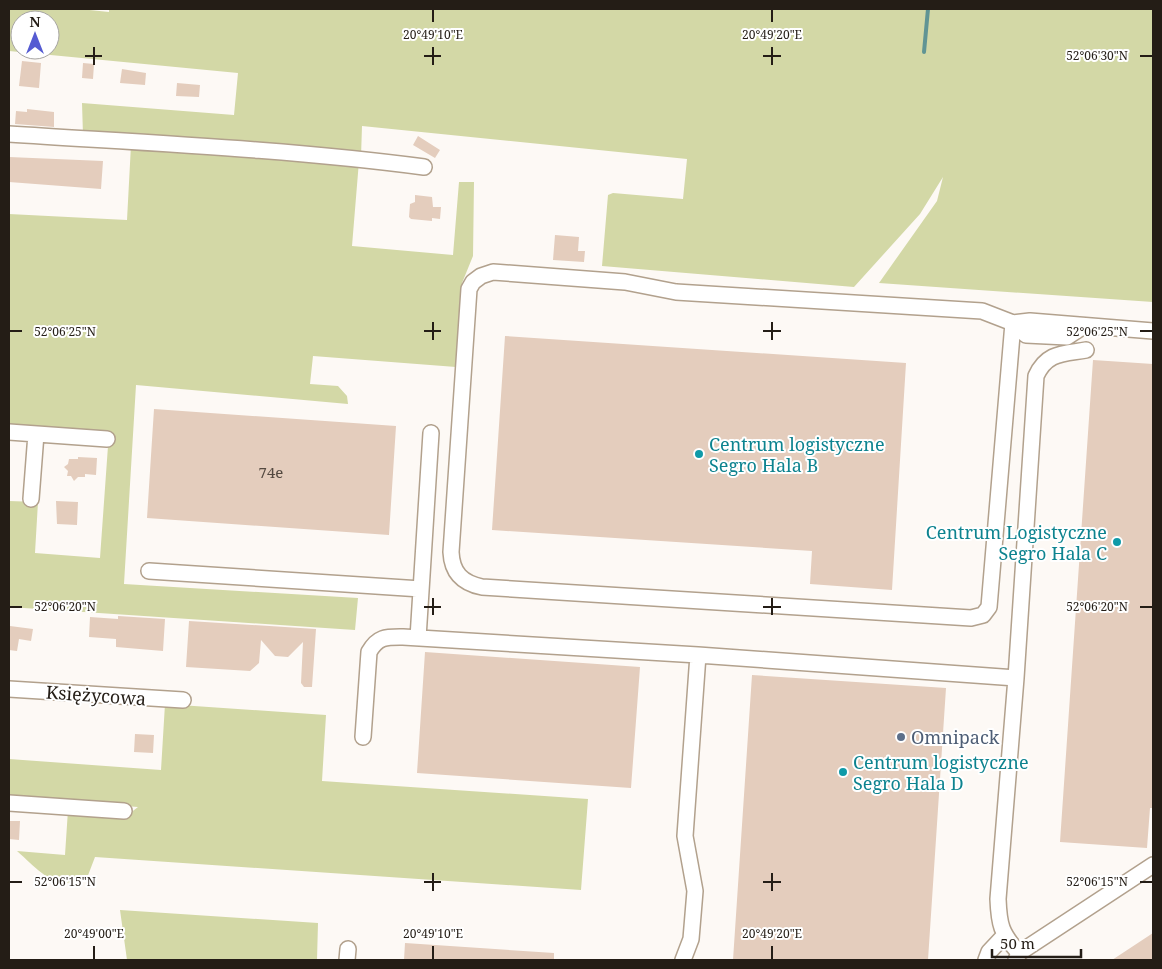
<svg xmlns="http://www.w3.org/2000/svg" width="1162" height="969" font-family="'Noto Serif',serif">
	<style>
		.green { fill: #d3d8a6; fill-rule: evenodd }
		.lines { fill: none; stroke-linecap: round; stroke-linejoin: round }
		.stream { stroke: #609494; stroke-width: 4 }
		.building { fill: #e4cdbd }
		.minor-casing { stroke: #b2a18d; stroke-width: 18 }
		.minor { stroke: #fff; stroke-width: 15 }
		.ticks { fill: none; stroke: #241d16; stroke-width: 2 }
		.culture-dot { fill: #0f9aa8; stroke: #fff; stroke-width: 2 }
		.service-dot { fill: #5c6f8a; stroke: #fff; stroke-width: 2 }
		.labels { text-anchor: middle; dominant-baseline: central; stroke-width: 4; stroke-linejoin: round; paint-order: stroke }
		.number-label { font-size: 15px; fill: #544940 }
		.culture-label { font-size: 18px; fill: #0d838f; stroke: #fff; text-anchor: start }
		.street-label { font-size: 18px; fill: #241d16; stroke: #fff }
		.service-label { font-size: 18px; fill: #4e5e75; stroke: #fff; text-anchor: start }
		.ticks-label { font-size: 12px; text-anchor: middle; fill: #241d16; stroke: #fff; stroke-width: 4; stroke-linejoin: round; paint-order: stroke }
	</style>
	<rect width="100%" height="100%" fill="#fdf9f5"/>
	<path class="green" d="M9 9H80L109 12V9H1153V302L879 283 937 201 943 177 920 214 854 287 602 266 608 195 613 193 683 199 687 159 362 126 361 157 83 135 82 103 234 115 238 73 9 51ZM20 20H50V50H20Z
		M131 145 359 161 352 246 453 255 459 182H474L473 256 462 283 456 367 313 356 310 384 338 386 347 396 348 404 136 385 124 584 358 598 355 630 9 607V501L38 502 35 553 100 558 109 432 9 425V214L127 220Z
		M165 704 326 715 322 781 588 799 581 890 95 857 87 878C54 892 40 871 17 851L65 855 68 810 129 814 138 807 9 798V759L161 770Z
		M120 910 318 923 317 960H127Z"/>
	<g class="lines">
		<path class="stream" d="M924 52 928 9"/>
	</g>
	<path class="building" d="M22 61 41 63 39 88 19 86Z
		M83 63 94 64 93 79 82 78Z
		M122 69 146 73 145 85 120 83Z
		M177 83 200 85 199 97 176 96Z
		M27 109 54 112V127L15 124 16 111 27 112Z
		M418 136 440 150 435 158 413 145Z
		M9 157 103 161 101 189 9 182Z
		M415 195 432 197 433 207H441L440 219 432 218V221L411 219 409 217 410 204 415 202Z
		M555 235 579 237 578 251H585L584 262 553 260Z
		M505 336 906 363 892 590 810 584 812 551 492 530Z
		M1093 360 1153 364V808H1150L1147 848 1060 842Z
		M154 409 396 426 389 535 147 518Z
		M78 457 97 458 96 475 85 474V477H78L74 481 71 476H67L68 471 64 467 68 464 69 459H78Z
		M56 501 78 502 77 525 57 524Z
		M118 616 165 619 163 651 116 647V639L89 637 90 617 118 619Z
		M189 621 316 629 312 687H304L301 683 303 642 288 657 275 656 261 640 259 663 250 671 186 667Z
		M10 626 33 629 31 641 19 639 17 651 9 650Z
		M425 652 640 667 631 788 417 773Z
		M752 675 946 688 928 960H733Z
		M135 734 154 735 153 753 134 752Z
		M9 821H20L19 840 9 839Z
		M1153 933V960H1112Z
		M405 943 554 953V960H404Z"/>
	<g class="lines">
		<g class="minor-casing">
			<path id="minor" d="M9 134C147 143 287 149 424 167
				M1013 323 989 607 983 615 971 618 482 587C462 583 452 573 451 552L469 289 473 282 481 276 493 272 625 282 676 292 982 311 1013 323 1026 335 1067 337 1084 326
				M1013 323 1030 321 1153 331
				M9 432 107 439
				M31 499 36 434
				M149 571 421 589
				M418 638 431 433
				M9 689 183 700
				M363 737 369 652C378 636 387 637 403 637L698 655
				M9 803 124 811
				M1019 953C1001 933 999 925 998 899L1016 678 1036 376C1047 352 1063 354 1086 350
				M347 960 348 949
				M683 960 691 939 695 891 685 836 698 655 1016 678
				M986 960 989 952 1004 936
				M1016 960 1019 953 1153 865"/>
		</g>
		<use href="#minor" class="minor"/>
	</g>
	<path class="ticks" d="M433 10V22M772 10V22M94 47V65M433 47V65M772 47V65M85 56H102M424 56H441M763 56H781M1140 56H1152M433 322V340M772 322V340M10 331H22M424 331H441M763 331H781M1140 331H1152M433 598V615M772 598V615M10 607H22M424 607H441M763 607H781M1140 607H1152M433 873V891M772 873V891M10 882H22M424 882H441M763 882H781M1140 882H1152M94 946V959M433 946V959M772 946V959"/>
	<g class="culture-dot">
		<circle cx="699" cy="454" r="5"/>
		<circle cx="1117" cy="542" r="5"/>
		<circle cx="843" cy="772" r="5"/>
	</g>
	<circle class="service-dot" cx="901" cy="737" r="5"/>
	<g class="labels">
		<g class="number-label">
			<text x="271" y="472">74e</text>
		</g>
		<g class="culture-label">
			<text x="709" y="444">Centrum logistyczne<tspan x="709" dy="21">Segro Hala B</tspan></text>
			<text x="1107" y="532" text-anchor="end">Centrum Logistyczne<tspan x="1107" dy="21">Segro Hala C</tspan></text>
			<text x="853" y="762">Centrum logistyczne<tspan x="853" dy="21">Segro Hala D</tspan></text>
		</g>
		<g class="street-label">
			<text transform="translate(96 695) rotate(4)">Księżycowa</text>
		</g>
		<g class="service-label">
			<text x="911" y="737">Omnipack</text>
		</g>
	</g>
	<g class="ticks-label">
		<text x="433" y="39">20°49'10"E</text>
		<text x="772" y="39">20°49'20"E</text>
		<text x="1097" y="60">52°06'30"N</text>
		<text x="65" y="336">52°06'25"N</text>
		<text x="1097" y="336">52°06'25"N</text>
		<text x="65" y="611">52°06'20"N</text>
		<text x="1097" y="611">52°06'20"N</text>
		<text x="65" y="886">52°06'15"N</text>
		<text x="1097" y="886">52°06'15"N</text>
		<text x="94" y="938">20°49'00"E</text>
		<text x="433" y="938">20°49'10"E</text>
		<text x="772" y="938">20°49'20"E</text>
	</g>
	<rect width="1162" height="969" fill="none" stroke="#241d16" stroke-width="20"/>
	<g transform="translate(35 35)"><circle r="24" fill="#ffffff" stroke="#a7a5a2"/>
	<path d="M0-4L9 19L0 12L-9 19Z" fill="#555bd2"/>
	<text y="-8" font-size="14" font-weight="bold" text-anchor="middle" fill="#241d16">N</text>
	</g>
	<path d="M992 949v8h89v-8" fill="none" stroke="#241d16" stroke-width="2.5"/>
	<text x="1000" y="949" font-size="15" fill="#241d16" stroke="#ffffff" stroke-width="4" paint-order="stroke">50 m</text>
</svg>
